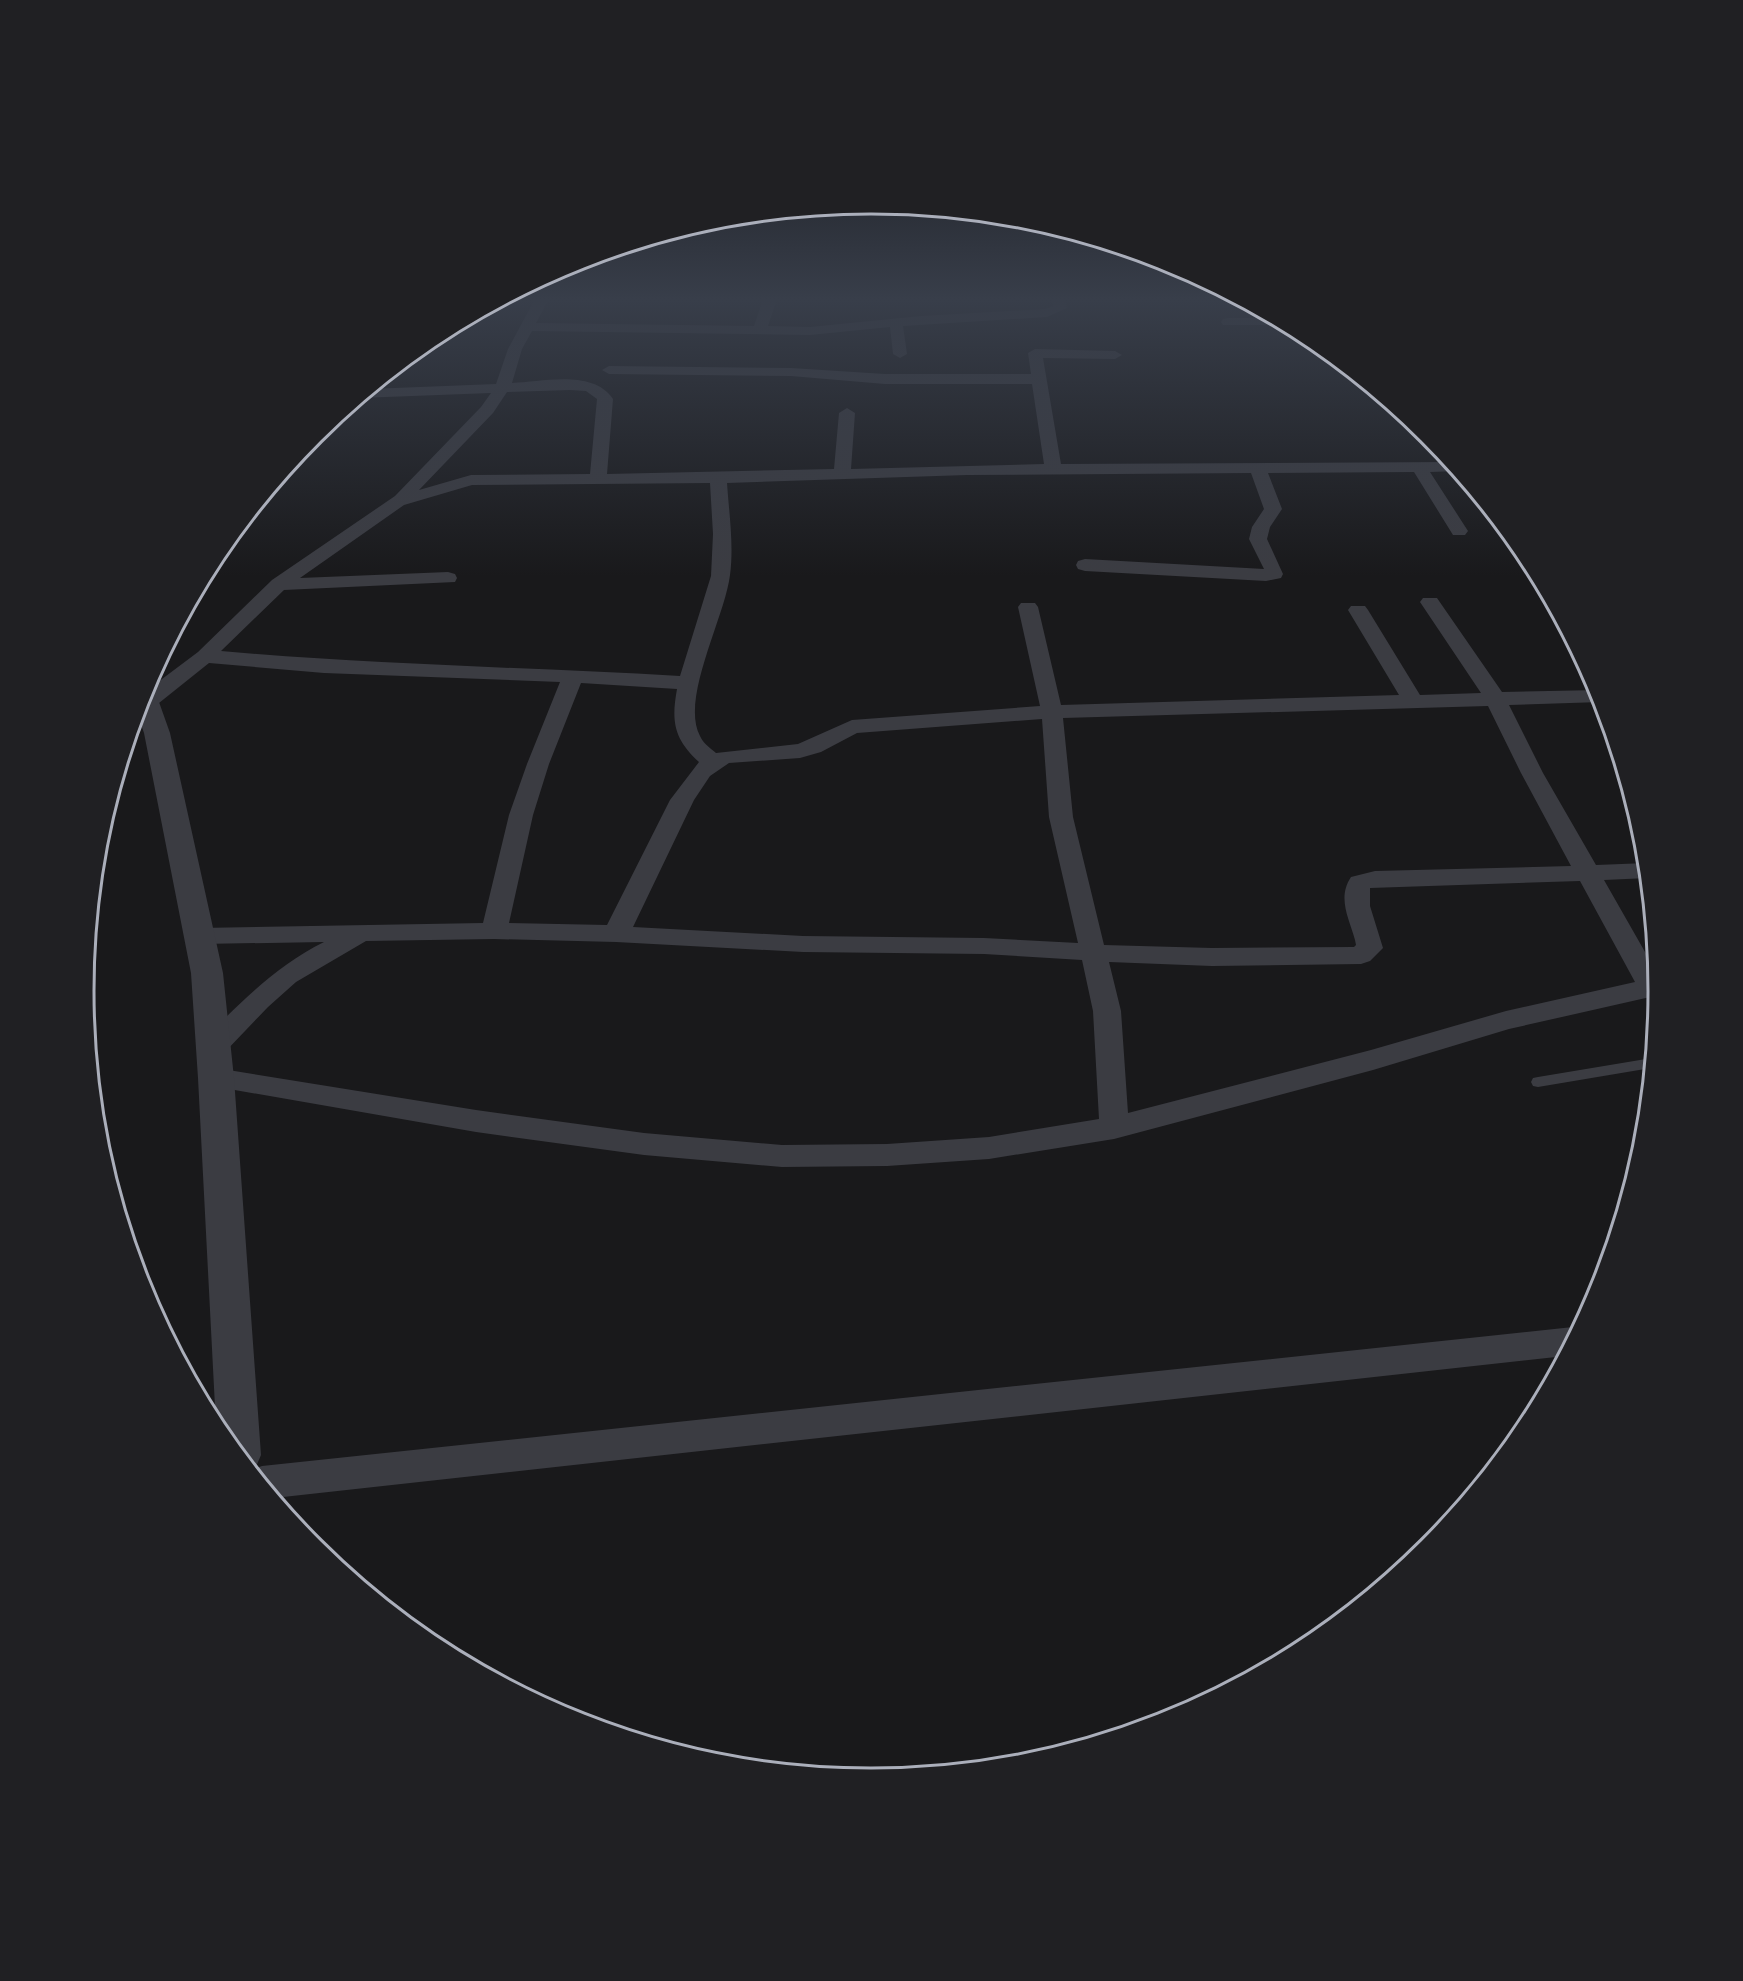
<svg xmlns="http://www.w3.org/2000/svg" width="1743" height="1981" font-family="'Open Sans',sans-serif">
	<style>
		.lines { fill: none; stroke-linecap: round; stroke-linejoin: round }
		.service { fill: #3b3c42; fill-rule: evenodd }
		.minor { fill: #3b3c42; fill-rule: evenodd }
		.tertiary { fill: #3b3c42; fill-rule: evenodd }
		.rim { fill: none; stroke: #abafbb; stroke-width: 3 }
	</style>
	<rect width="100%" height="100%" fill="#19191b"/>
	<g class="lines">
		<path class="service" d="M1652 1058 1651 1068 1538 1087 1533 1086 1531 1082 1533 1078 1538 1077Z"/>
		<path class="minor" d="M535 299H549L536 323 754 326 763 299H777L768 326 810 327 921 316 1045 309 1053 306 1051 299H1065L1067 308 1047 317 903 326 907 354 900 358 893 354 890 327 810 335 532 331 522 349 512 383C542 382 593 369 613 399L607 474 834 469 839 413 847 408 855 413 851 469 1044 464 1032 384H885L791 376 609 374 602 370 609 366 791 368 885 374H1031L1028 353 1035 349 1115 351 1122 355 1115 359 1043 358 1061 464 1452 462 1459 471 1430 472 1468 531 1465 535H1453L1414 472 1268 473 1282 509 1270 527 1267 539 1283 574 1281 578 1266 581 1085 571 1078 569 1076 565 1078 561 1085 559 1264 569 1249 539 1252 527 1264 509 1251 473 967 475 727 483C729 513 734 545 730 575 725 617 680 699 700 736 703 743 710 748 716 753L798 744 852 720 1040 706 1018 607 1021 603H1035L1038 607 1061 705 1399 695 1348 610 1351 606H1365L1368 610 1420 695 1481 693 1420 602 1423 598H1437L1502 692 1599 690 1603 702H1601L1509 705 1543 773 1596 865 1647 863 1648 878 1604 880 1657 973 1659 995 1509 1029 1373 1070 1114 1139 989 1159 887 1166 782 1167 644 1155 476 1132 206 1085 202 1078 206 1071 216 1068 476 1110 644 1133 782 1145 887 1144 989 1137 1099 1119 1093 1011 1082 960 984 954 803 952 616 942 494 939 366 941 296 982 268 1007 223 1054 213 1057 203 1054 199 1047 203 1040C241 1002 276 966 324 942L200 944 191 942 187 936 191 930 200 928 483 923 509 815 527 764 560 682 324 673 209 663 154 707 146 708 139 707 142 694 198 652 272 580 395 496 481 407 491 393 359 398 369 389 496 384 508 349ZM570 390 586 391 597 399 590 474 471 475 419 490 493 413 507 392ZM710 483 713 534 711 576 680 676C527 667 374 665 221 651L284 590 455 582 457 578 455 574 448 572 300 578 404 505 472 485ZM581 683 677 689C671 722 674 739 699 762L670 800 607 925 509 923 533 815 549 764ZM1488 706 1521 773 1571 866 1375 871 1351 877C1337 898 1349 918 1355 940L1356 945 1354 947 1212 948 1104 945 1073 817 1063 718ZM1042 719 1049 817 1078 943 984 938 803 936 633 927 694 800 710 776 729 763 800 758 821 752 857 733ZM1580 881 1635 982 1506 1011 1371 1050 1128 1113 1121 1011 1109 962 1212 966 1361 964 1370 961 1383 948 1370 906V888Z
			M1228 318H1275L1288 325H1223L1221 322 1223 319Z
			M1573 1327 1579 1329 1565 1356 274 1498 251 1470 262 1466Z"/>
		<path class="tertiary" d="M144 689 151 690 159 702 170 733 223 973 234 1078 261 1455 255 1469 251 1470 216 1426 198 1078 191 973 144 733 137 713Z"/>
	</g>
	<linearGradient id="sky" x2="0" y2="1"><stop stop-color="#0e0e0f"/><stop offset="0.52" stop-color="#383e4a"/><stop offset="1" stop-color="#383e4a" stop-opacity="0"/></linearGradient>
	<rect width="1743" height="576" fill="url(#sky)"/>
	<path d="M0 0H1743V1981H0ZM94 991a777 777 0 1 1 1554 0a777 777 0 1 1-1554 0Z" fill="#202023" fill-rule="evenodd"/>
	<path class="rim" d="M94 991a777 777 0 1 1 1554 0a777 777 0 1 1-1554 0Z"/>
</svg>
